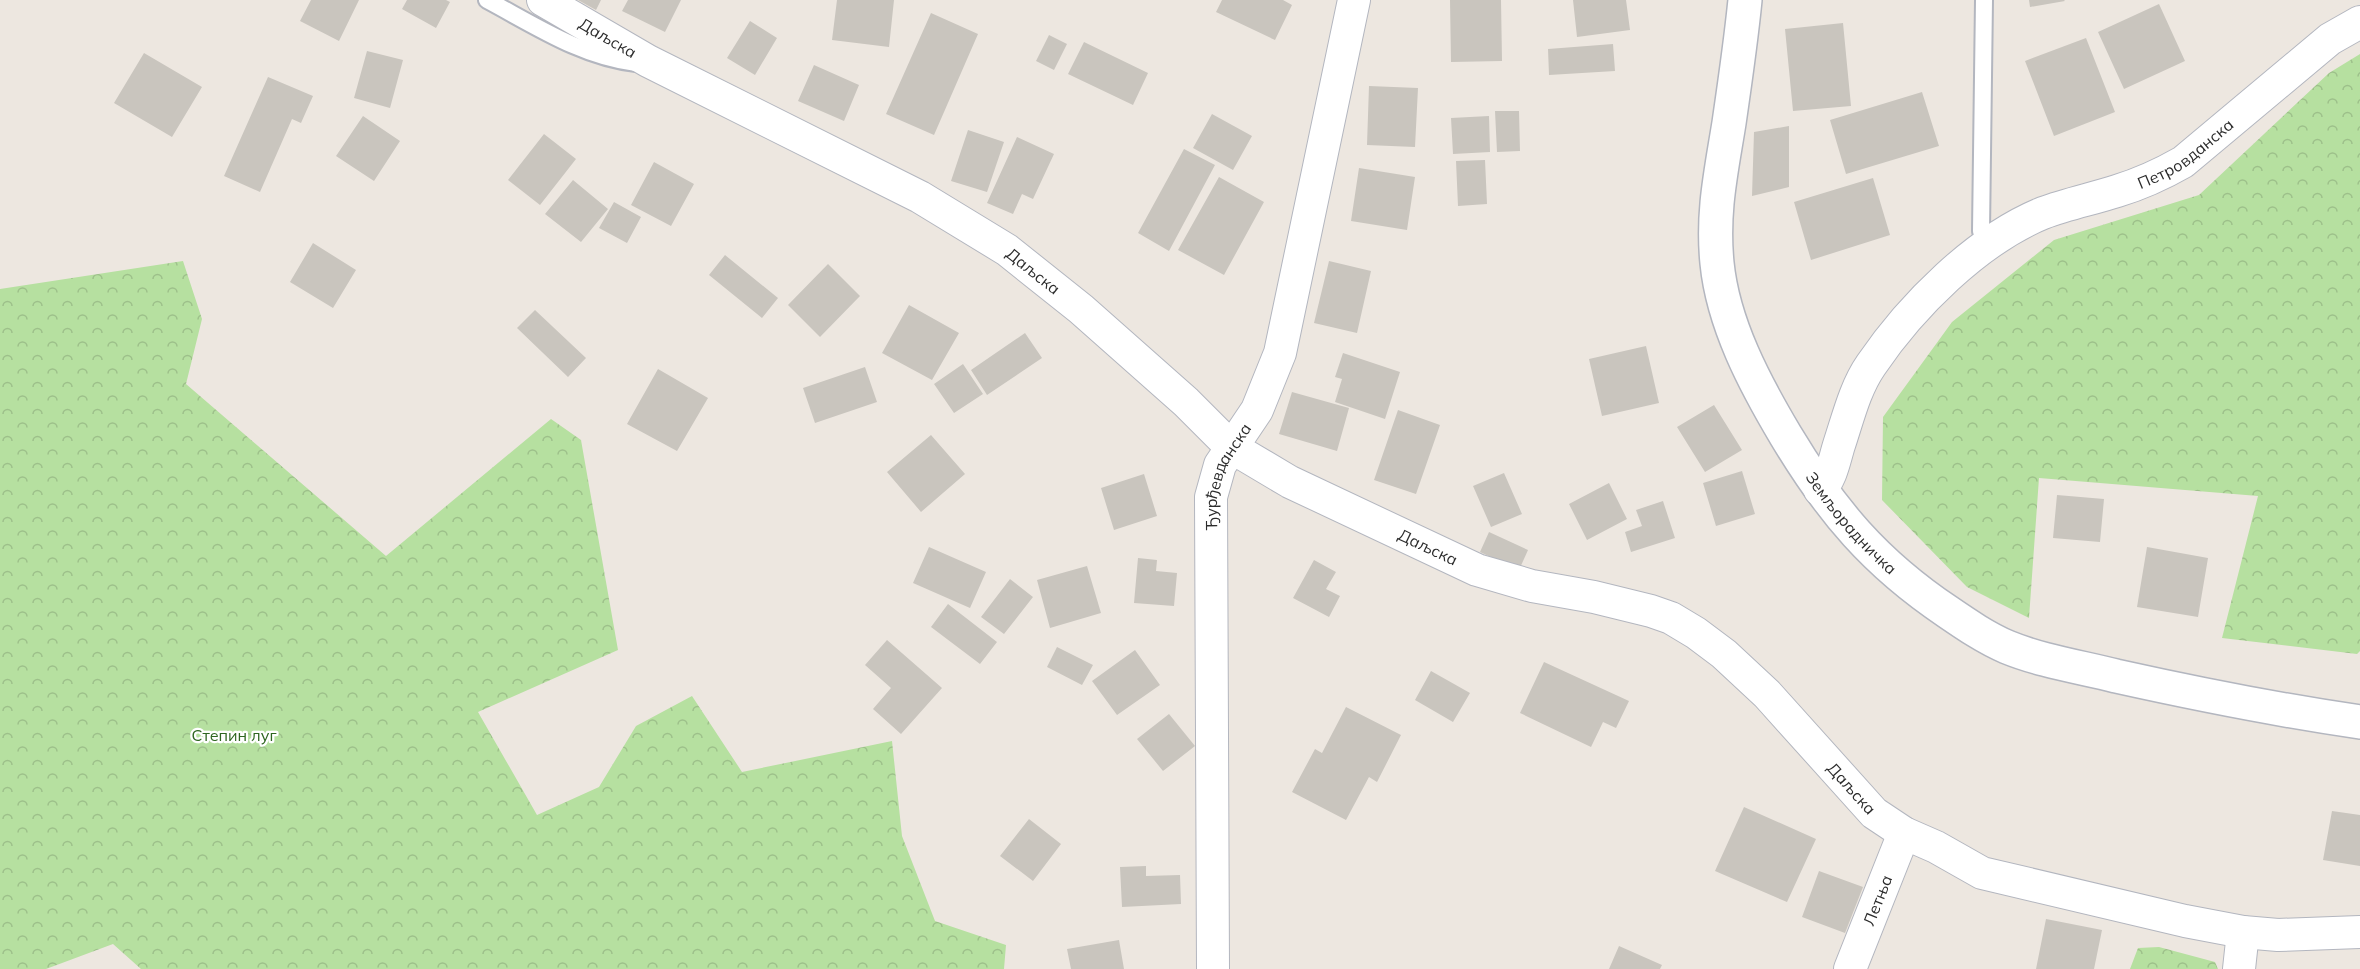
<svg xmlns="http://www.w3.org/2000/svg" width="2360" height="969" font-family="Mulish,sans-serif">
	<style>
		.forest { fill: url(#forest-crowns) }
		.building { fill: #c9c5be }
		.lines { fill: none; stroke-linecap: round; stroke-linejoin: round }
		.lane-casing { stroke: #b3b6bf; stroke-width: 20 }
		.street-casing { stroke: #b3b6bf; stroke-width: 34 }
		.secondary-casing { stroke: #b3b6bf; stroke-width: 36 }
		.lane { stroke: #fff; stroke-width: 16 }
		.street { stroke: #fff; stroke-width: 32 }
		.secondary { stroke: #fff; stroke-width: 33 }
		.labels { text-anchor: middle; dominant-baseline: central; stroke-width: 4.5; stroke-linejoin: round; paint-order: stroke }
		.street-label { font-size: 16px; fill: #2c2c2c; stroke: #fff }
		.park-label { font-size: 16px; fill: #2e6620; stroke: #fff }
	</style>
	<defs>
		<pattern id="forest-crowns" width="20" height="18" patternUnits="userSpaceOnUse" patternTransform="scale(1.5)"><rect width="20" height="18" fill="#b6e0a0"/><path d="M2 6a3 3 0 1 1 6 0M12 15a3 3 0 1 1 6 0" fill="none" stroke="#9dc08a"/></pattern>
	</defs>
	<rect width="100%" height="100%" fill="#ede7e0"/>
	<path class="forest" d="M2360 54V651L2357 654 2222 638 2258 496 2039 478 2029 618 1967 587 1882 500 1883 417 1952 322 2054 240 2199 195 2329 73Z
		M183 261 202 319 186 384 386 556 551 419 581 440 618 650 478 712 537 815 599 787 636 726 692 696 742 772 892 741 902 836 935 921 1006 945 1004 969H141L113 944 46 969H0V289Z
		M2159 947 2215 962 2218 969H2130L2138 948Z"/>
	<path class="building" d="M311 0H359L339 41 300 21Z
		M407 0H446L450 2 436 28 402 9Z
		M578 0H601L596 10Z
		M628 0H681L665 32 622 11Z
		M837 0H894L889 47 832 40Z
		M1222 0H1283L1292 5 1275 40 1216 12Z
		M1450 0H1501L1502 61 1451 62Z
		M1573 0H1626L1630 30 1577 37Z
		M2029 0H2064L2065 1 2030 7Z
		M2159 4 2185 61 2124 89 2098 32Z
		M931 13 978 34 934 135 886 114Z
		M750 21 777 38 755 75 727 58Z
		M1843 23 1851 106 1793 111 1785 29Z
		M1049 35 1067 44 1054 70 1036 61Z
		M2086 38 2115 112 2054 136 2025 61Z
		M1084 42 1148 73 1133 105 1068 74Z
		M1613 44 1615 71 1549 75 1548 49Z
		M367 51 403 60 390 108 354 98Z
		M144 53 202 87 172 137 114 103Z
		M814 65 859 85 844 121 798 101Z
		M268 77 313 96 301 123 292 119 260 192 224 176Z
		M1369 86 1418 88 1415 147 1367 145Z
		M1922 92 1939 146 1846 174 1830 120Z
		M1495 111H1519L1520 151 1497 152Z
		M1212 114 1252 136 1233 170 1193 148Z
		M363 116 400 141 374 181 336 156Z
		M1489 116 1490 152 1453 154 1451 118Z
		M1789 126V187L1752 196 1754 132Z
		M968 130 1004 142 987 192 951 181Z
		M544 134 576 159 540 205 508 180Z
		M1017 137 1054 154 1033 199 1022 194 1013 214 987 203Z
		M1184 149 1215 165 1169 251 1138 233Z
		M1485 160 1487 204 1458 206 1456 161Z
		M654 162 694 184 671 226 631 205Z
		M1359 168 1415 177 1407 230 1351 221Z
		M1219 177 1264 202 1224 275 1178 250Z
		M1873 178 1890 235 1811 260 1794 202Z
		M573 180 608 209 581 242 545 214Z
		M614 202 641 217 627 243 599 228Z
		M313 243 356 270 333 308 290 282Z
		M725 255 778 298 762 318 709 275Z
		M1329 261 1371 271 1357 333 1314 323Z
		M828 264 860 296 820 337 788 305Z
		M909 305 959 333 932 380 882 353Z
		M535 310 586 358 568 377 517 328Z
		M1025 333 1042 358 987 395 971 370Z
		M1646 346 1659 403 1602 416 1589 359Z
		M1343 353 1400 372 1385 419 1335 402 1342 379 1335 377Z
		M963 364 983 394 954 413 934 384Z
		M865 367 877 402 815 423 803 388Z
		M658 369 708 398 677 451 627 424Z
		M1292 392 1349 408 1337 451 1279 434Z
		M1714 405 1742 450 1705 472 1677 427Z
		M1398 410 1440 425 1416 494 1374 480Z
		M931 435 965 474 921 512 887 472Z
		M1742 471 1755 514 1716 526 1703 483Z
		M1504 473 1522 514 1491 527 1473 486Z
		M1144 474 1157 516 1114 530 1101 488Z
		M1609 483 1627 519 1587 540 1569 504Z
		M2057 495 2104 499 2100 542 2053 538Z
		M1663 501 1675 538 1631 552 1625 532 1642 526 1636 510Z
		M1489 532 1528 550 1519 570 1480 552Z
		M929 547 986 572 970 608 913 583Z
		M2147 547 2208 558 2198 617 2137 607Z
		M1138 558 1157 560 1156 571 1177 573 1174 606 1134 603Z
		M1314 560 1336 572 1326 589 1340 596 1329 617 1293 598Z
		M1087 566 1101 613 1050 628 1037 580Z
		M1010 579 1033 597 1004 634 981 617Z
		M948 604 997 642 980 664 931 627Z
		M887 640 942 688 901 734 873 709 891 688 865 665Z
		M1057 647 1093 665 1082 685 1047 667Z
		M1135 650 1160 685 1117 715 1092 681Z
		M1544 662 1629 701 1616 728 1603 722 1591 747 1520 713Z
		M1431 671 1470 693 1453 722 1415 700Z
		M1346 707 1401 735 1377 782 1369 777 1346 820 1292 792 1315 749 1322 753Z
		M1169 714 1195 746 1163 771 1137 739Z
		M1744 807 1816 839 1787 902 1715 871Z
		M2332 811 2360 815V866L2323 860Z
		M1029 819 1061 844 1033 881 1000 856Z
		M1146 866V876L1180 875 1181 904 1122 907 1120 867Z
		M1819 871 1863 887 1845 933 1802 917Z
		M2046 919 2102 930 2094 969H2036Z
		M1119 940 1124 969H1071L1067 949Z
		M1619 946 1662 965 1660 969H1609Z"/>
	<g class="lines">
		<g class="lane-casing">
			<path id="lane" d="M487 0C534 25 582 57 636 63
				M1984 0 1981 231 1987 246"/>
		</g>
		<g class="street-casing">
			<g id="street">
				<path id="s1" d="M543 0 648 61 920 197 1007 250 1081 309 1186 402 1231 447 1290 482 1477 570 1532 586 1594 597 1651 611 1671 618 1696 633 1724 654 1767 694 1874 813 1904 833 1936 847 1982 873 2185 921 2243 932 2278 935 2360 932"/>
				<path id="s2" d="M1820 490C1832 477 1834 461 1839 445 1848 418 1855 388 1871 365 1911 306 1977 240 2043 213 2067 204 2092 199 2117 191 2140 184 2162 174 2183 162L2330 39 2360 22"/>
				<path id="s3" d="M1213 969 1211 497 1220 465 1257 410 1280 353 1354 0"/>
				<path id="s4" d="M1850 969 1904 833"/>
				<path d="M2239 969 2243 932"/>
			</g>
		</g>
		<g class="secondary-casing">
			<g id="secondary">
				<path id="s5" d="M1745 0C1741 41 1735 82 1729 123 1721 173 1712 212 1717 263 1723 324 1755 384 1786 436 1831 511 1875 563 1948 612 1967 625 1986 638 2007 647 2041 661 2080 667 2116 676 2197 694 2278 710 2360 722"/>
			</g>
		</g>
		<use href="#lane" class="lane"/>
		<use href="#street" class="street"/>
		<use href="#secondary" class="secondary"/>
	</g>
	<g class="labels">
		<g class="street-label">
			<text stroke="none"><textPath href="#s1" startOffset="75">Даљска</textPath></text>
			<text stroke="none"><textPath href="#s2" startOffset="524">Петровданска</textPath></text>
			<text stroke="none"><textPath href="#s1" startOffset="561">Даљска</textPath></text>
			<text stroke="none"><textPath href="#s3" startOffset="496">Ђурђевданска</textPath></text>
			<text stroke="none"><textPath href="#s5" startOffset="562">Земљорадничка</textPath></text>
			<text stroke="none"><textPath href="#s1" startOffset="1047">Даљска</textPath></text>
			<text stroke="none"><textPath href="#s1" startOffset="1551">Даљска</textPath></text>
			<text stroke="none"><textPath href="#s4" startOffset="74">Летња</textPath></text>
		</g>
		<g class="park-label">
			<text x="234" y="735">Степин луг</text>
		</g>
	</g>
</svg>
